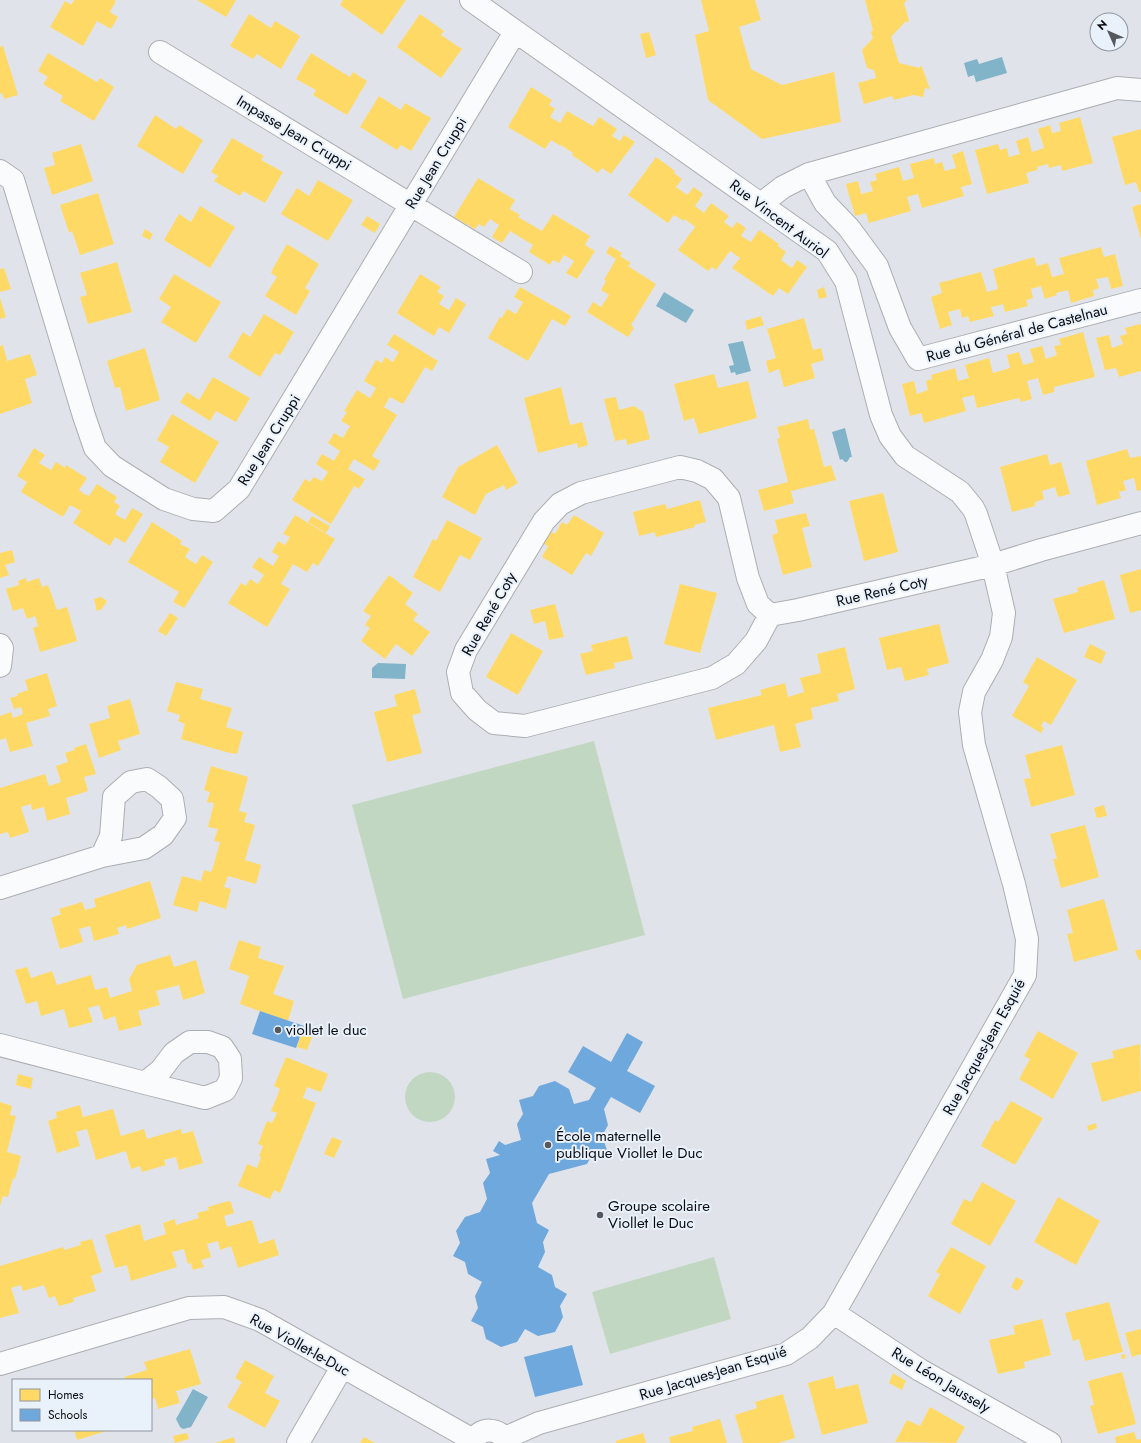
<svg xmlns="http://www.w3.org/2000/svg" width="1141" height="1443" font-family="Jost,sans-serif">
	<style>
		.green { fill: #c2d7c2 }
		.water { fill: #81b3c9 }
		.homes { fill: #ffd966 }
		.schools { fill: #6fa8dc }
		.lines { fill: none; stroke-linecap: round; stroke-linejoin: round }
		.minor-casing { stroke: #abaeb2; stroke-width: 24 }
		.minor { stroke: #fafbfc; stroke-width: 22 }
		.poi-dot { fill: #55585c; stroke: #e9f1fb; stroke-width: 1.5 }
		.labels { text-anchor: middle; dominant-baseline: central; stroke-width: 4; stroke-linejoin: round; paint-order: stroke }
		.street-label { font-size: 15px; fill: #0a0c10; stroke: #e9f1fb }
		.poi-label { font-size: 15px; fill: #0a0c10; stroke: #e9f1fb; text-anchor: start }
	</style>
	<rect width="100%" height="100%" fill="#e0e4ea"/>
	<path class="green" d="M594 741 645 935 403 999 352 805Z
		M405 1097a25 25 0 1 1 50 0a25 25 0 1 1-50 0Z
		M714 1257 731 1319 610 1354 592 1292Z"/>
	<path class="water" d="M1002 57 1007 73 976 82 974 75 968 77 964 63 977 59 979 64Z
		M664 292 694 310 686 323 656 306Z
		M743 341 751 371 736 375 735 372 731 373 729 366 734 365 728 344Z
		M845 428 852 457H850L847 462H845L842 459 840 460 832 432Z
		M378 663 406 664 405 679 372 678V668Z
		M193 1389 208 1397 191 1427 183 1429 180 1427 176 1419Z"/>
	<path class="homes" d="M74 0H114L116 1 110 12 118 17 111 29 97 21 83 46 50 27 65 1 71 5Z
		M197 0H236L226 17Z
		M343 0H406L382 35 340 5Z
		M701 0H755L761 20 739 27 751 69 782 85 834 72 841 122 762 139 708 100 695 35 709 31Z
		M865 0H907L904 3 909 21 907 23 906 21 891 37 899 63 920 68V66L922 67 930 89 925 88 923 97 913 95 894 100 892 96 864 104 858 83 876 78 874 70 867 68 862 50 873 38 871 32 873 30Z
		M249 14 271 28 275 21 300 36 281 69 257 54 253 59 230 46Z
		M420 14 444 31 441 35 462 49 441 78 397 47Z
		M649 32 656 55 646 58 640 34Z
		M3 46 18 95 4 99 2 93 0 94V47Z
		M48 53 97 82 100 78 114 87 94 121 60 101 63 96 43 84 48 77 38 71Z
		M311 53 350 77 353 72 367 81 347 115 313 95 316 90 296 79Z
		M531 87 552 100 549 105 555 109 550 117 560 123 567 111 593 126 599 117 617 129 612 136 620 141 624 135 635 142 611 174 602 168 598 173 572 155 573 153 561 145V146L551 140 545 149 508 127Z
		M379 96 401 110 405 103 431 118 411 151 401 145 397 150 360 127Z
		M155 115 176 129 179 125 203 140 183 174 137 146Z
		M1080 117 1093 163 1062 171 1061 165 1049 168 1048 164 1037 167V170L1026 173 1029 183 987 194 975 150 998 144 1000 150 1007 148 1009 157 1020 154 1016 141 1028 137 1032 152 1044 148 1038 129 1050 125 1052 133 1061 131 1059 123Z
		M1141 129V192H1139L1136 182 1125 185 1112 137Z
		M232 138 264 156 261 160 283 172 265 203 243 191 240 196 214 181 218 176 211 172Z
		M81 144 93 181 52 195 44 168 55 165 52 153Z
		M963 151 972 184 961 187 964 196 922 208 918 194 907 197 911 211 869 223 866 213 855 216 846 184 858 181 861 194 873 191 870 182 877 180 875 174 899 167 903 181 914 178 910 164 934 158 935 164 942 162 945 171 956 168 952 155Z
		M656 157 675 171 674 173 682 179 676 187 687 195 694 187 703 194 695 206 704 213 711 203 729 216 724 222 732 228 737 222 746 228 741 236 751 242 759 230 779 244 778 246 786 252 781 260 792 268 797 260 807 267 788 294 779 288 773 296 732 268 740 258 730 251 716 270 712 267 708 271 678 250 695 227 685 219 684 221 674 215 668 223 628 195Z
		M478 178 515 200 510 209 520 215 518 217 542 231 553 214 590 236 585 245 595 251 577 279 566 273 574 261 564 255 559 263 553 260 550 265 529 252 533 245 510 231 502 243 492 237 499 225 490 219 484 227 479 224 475 229 454 217Z
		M318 180 353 200 328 241 281 214 297 188 309 196Z
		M98 193 114 244 80 255 72 231 69 233 60 205Z
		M1141 204V239L1132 207Z
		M200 206 235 227 210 268 164 240 179 214 191 222Z
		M367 216 380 224 375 233 361 225Z
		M145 229 153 234 150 240 142 236Z
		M287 244 319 264 305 288 310 291 296 315 265 296 277 277 271 273 273 270H272Z
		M610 246 622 253 620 256 631 263 628 266 656 284 631 325 634 328 628 337 587 312 593 302 601 307 609 295 601 290 606 281 604 280 616 259 606 253Z
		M1101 247 1104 257 1115 254 1123 286 1111 289 1108 277 1096 279 1099 288 1093 290 1094 296 1071 303 1068 290 1056 293 1057 295 1045 299 1041 286 1031 289 1033 298 1026 300 1028 306 1005 312 1003 304 996 306 991 307 994 316 970 322 968 316 962 318 960 309 948 312 952 325 940 329 931 297 942 293 939 283 981 272 987 292 998 289 993 269 1034 257 1037 266 1048 263 1052 277 1064 274 1059 258Z
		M117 262 132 312 88 324 80 297 87 295 80 273Z
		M4 268 11 289 0 292V269Z
		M174 274 221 302 196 343 161 322 171 307 159 299Z
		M420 274 441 287 437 292 444 296 439 304 449 310 456 298 466 304 449 333 439 327 434 336 397 313Z
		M520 287 571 316 565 326 552 319 528 361 488 338 500 317 502 318 507 309 516 314 523 302 514 297Z
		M824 287 827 297 819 299 817 290Z
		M0 298 6 317 0 319Z
		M264 314 294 332 280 355 275 353 260 377 228 357 243 332 250 337Z
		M761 316 764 325 747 330 745 321Z
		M804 318 813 350 821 348 824 360 811 364 815 378 784 387 779 369 769 373 766 361 776 358 767 329Z
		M1141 324V371L1119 377 1116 368 1105 370 1096 338 1109 335 1112 348 1123 344 1120 336 1127 334 1125 328Z
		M1083 332 1095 377 1054 387V392L1043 395 1038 378 1027 381 1032 399 1021 402 1019 398 977 408 974 395 962 398 966 411 924 423 921 413 910 416 902 384 914 381 917 394 928 390 926 381 932 379 931 375 955 368 958 381 969 378 965 365 989 358 993 373 1010 368 1007 355 1019 352 1023 365 1034 362 1030 349 1042 346 1046 359 1057 355 1054 346 1061 345 1059 339Z
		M394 334 438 361 432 371 425 367 403 404 390 397 384 407 397 415 372 456 380 461 374 471 354 459 348 469 365 479 359 489 354 486 331 524 292 500 305 479 310 482 314 477 322 481 328 472 316 464 322 454 334 461 340 451 328 443 334 433 343 438 350 426 341 421 347 412 344 411 357 390 370 398 376 388 364 381 376 360 382 363 385 357 393 362 399 352 387 345Z
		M3 345 7 361 30 354 37 375 25 379 32 403 0 414V346Z
		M145 348 160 400 126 411 120 387 115 388 107 361Z
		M714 374 718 388 748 381 757 418 699 434 694 418 684 421 674 384Z
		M213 377 250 398 236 422 216 411 210 421 180 402 187 392 199 400Z
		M561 387 570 425 582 422 588 445 578 448 577 443 538 453 524 398Z
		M616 397 619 410 634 406 643 412 650 439 627 445 626 439 615 441 604 399Z
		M172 414 219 442 195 483 160 462 169 447 157 440Z
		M808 419 810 430 814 429 824 467 831 465 836 480 791 491 794 503 764 511 758 490 788 482 777 439 780 438 777 427Z
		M497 445 518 483 506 490 504 485 486 494 475 515 442 497 458 467Z
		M34 448 45 455 39 463 51 470 56 462 65 468 66 465 87 478 79 490 84 494 89 496 97 484 117 497 114 502 120 506 115 514 125 520 132 508 143 514 125 543 115 537 110 546 73 523 81 511 70 505 63 517 21 492 27 482 17 476Z
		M1127 449 1130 458 1141 456V490L1137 491 1134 478 1123 481 1126 490 1119 492 1121 498 1097 505 1086 461Z
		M1047 454 1050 465 1061 462 1070 494 1058 497 1055 487 1042 491 1044 499 1035 502V506L1012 512 1000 467Z
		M883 493 898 552 864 561 849 501Z
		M700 500 706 522 694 525 695 527 656 537 655 532 639 536 633 512 665 504 667 509Z
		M806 513 810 526 802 528 812 567 783 575 772 535 778 533 775 520Z
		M295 515 335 539 318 566 313 563 307 572 293 564 281 584 290 589 267 627 228 603 241 583 246 586 250 579 258 584 264 575 252 567 259 557 273 566 279 556 272 552 278 541 285 545 290 537 283 534Z
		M574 515 604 533 591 556 586 553 572 575 542 557 548 546 542 543 550 531 555 534 562 522 567 525Z
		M312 516 330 526 326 533 308 522Z
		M447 520 482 538 470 560 460 555 440 592 413 577 433 539 436 541Z
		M152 522 182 541 180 544 190 549 185 557 196 564 202 555 213 562 184 608 173 602 179 592 128 562Z
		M12 550 15 562 5 565 9 575 0 578V553Z
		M1141 569V610L1130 613 1120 575Z
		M389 575 413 593 405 604 418 614 413 620 430 632 412 656 396 644 385 659 361 641 370 628 365 625 371 616 363 611Z
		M26 578 27 582 39 578 42 587 48 585 57 610 67 607 77 641 40 652 33 628 38 626 35 616 27 619 23 608 13 611 6 589 19 585 18 581Z
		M1104 580 1115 619 1064 633 1053 599 1078 592 1077 588Z
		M680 584 717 593 700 653 664 644Z
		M101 597 107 601 102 609 97 611 94 599Z
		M555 604 564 637 549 640 545 621 534 624 530 610Z
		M170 613 178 618 166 636 158 631Z
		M939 624 949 663 927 669 929 675 905 681 901 667 887 670 879 638Z
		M511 633 543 651 518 695 486 677Z
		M627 636 633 659 614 663 615 668 586 675 580 654 593 651 591 645Z
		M1090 644 1106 652 1101 664 1084 657Z
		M845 647 855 689 837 694 839 701 811 708 813 719 795 724 801 747 780 752 774 725 716 740 708 708 762 695 760 690 785 683 788 697 804 692 800 678 821 673 817 654Z
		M1037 657 1077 680 1051 725 1044 721 1041 726 1044 728 1041 733 1012 716 1029 686 1023 682Z
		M47 673 57 706 48 709 50 716 26 723 33 746 10 752 6 738 0 740V716L11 712 13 718 23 714 21 707 14 709 10 698 18 696 17 694 28 690 25 680Z
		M176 682 203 689 200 699 232 708 226 727 243 732 237 754 226 752 181 739 185 724 178 721 180 715 167 711Z
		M415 689 421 713 412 715 422 753 387 762 374 712 397 706 394 695Z
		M130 699 140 734 118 741 121 750 99 758 89 724 110 718 107 706Z
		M86 744 96 774 84 777 88 791 66 798 70 814 47 821 44 807 32 810 31 804 21 807 29 832 10 838 8 832 0 834V788L45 774 49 786 61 782 56 766 68 762 65 753 75 750 74 748Z
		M1062 745 1075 795 1031 807 1024 779 1031 778 1025 755Z
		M211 766 248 777 239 811 247 813 244 822 255 825 245 860 261 865 256 884 228 876 224 887 231 889 226 909 200 901 197 912 173 905 182 876 201 881 204 870 211 872 214 864 220 842 214 841 218 829 208 827 214 803 207 802 210 792 204 790Z
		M1104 805 1107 816 1097 818 1094 808Z
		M1085 825 1099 877 1061 888 1053 859H1057L1050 834Z
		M150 881 161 918 127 929 126 925 117 928 119 934 94 941 90 926 79 929 83 942 60 949 51 918 61 914 59 909 82 902 85 910 96 907 94 899Z
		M1104 899 1118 950 1074 962 1067 934 1073 933 1067 910Z
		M239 940 261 947 258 958 284 966 273 994 294 1001 288 1021 240 1004 249 976 229 969Z
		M1141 949V960H1139L1135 951Z
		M170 955 174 967 196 960 205 993 183 1000 179 985 156 991 160 1005 138 1011 142 1025 119 1031 115 1016 104 1020 99 1005 88 1008 93 1022 69 1028 64 1009 41 1016 37 1001 26 1004 15 970 27 967 31 978 52 971 57 985 91 975 95 990 107 987 110 998 132 991 129 979 137 965Z
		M304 1026 315 1030 307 1050 297 1047Z
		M1038 1031 1078 1053 1053 1099 1019 1079 1030 1059 1024 1056Z
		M1140 1044 1141 1091 1102 1102 1091 1063 1114 1058 1112 1051Z
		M286 1057 328 1074 321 1092 307 1087 303 1098 316 1103 280 1193 274 1190 270 1199 238 1186 247 1164 257 1168 261 1157 259 1156 263 1146 258 1144 267 1121 272 1123 277 1113 271 1111 280 1089 274 1086Z
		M18 1074 33 1078 31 1089 16 1085Z
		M1011 1101 1043 1118 1015 1165 981 1146 995 1120 998 1122Z
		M0 1102 12 1106 10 1115 16 1116 7 1152 21 1156 15 1179 13 1178 8 1197 3 1196 0 1206Z
		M80 1105 83 1117 113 1109 121 1136 144 1129 147 1139 181 1129 182 1134 193 1131 203 1163 179 1170 176 1157 164 1160 166 1165 142 1172 140 1166 131 1169 126 1151 96 1160 87 1129 76 1132 80 1146 57 1153 48 1121 57 1118 56 1112Z
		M1096 1123 1097 1128 1089 1131 1087 1126Z
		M332 1137 342 1141 334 1158 324 1154Z
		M982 1182 1016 1201 990 1246 951 1224 964 1199 971 1202Z
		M1058 1197 1100 1221 1076 1265 1034 1242Z
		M228 1201 231 1202 234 1213 224 1216 227 1227 252 1220 259 1244 274 1239 279 1255 238 1268 231 1246 220 1250 218 1241 207 1244 211 1257 201 1260 204 1267 193 1270 191 1263 188 1264 184 1249 172 1252 177 1267 131 1281 127 1265 115 1268 105 1235 140 1224 144 1241 166 1234 163 1223 175 1219 176 1225 199 1218 197 1213 209 1210 208 1207Z
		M92 1239 102 1272 91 1276 96 1291 73 1298 74 1302 59 1306 55 1296 49 1298 44 1285 23 1291 21 1285 11 1288 19 1313 0 1318V1266L63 1247 64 1250 81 1245 80 1242Z
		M951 1247 986 1266 960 1314 928 1296 940 1274 936 1272Z
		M1016 1277 1024 1281 1018 1291 1011 1287Z
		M1109 1302 1123 1352 1085 1361 1079 1339 1073 1341 1065 1313Z
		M1042 1319 1051 1355 1024 1362 1025 1368 998 1374 989 1340 1015 1334 1013 1326Z
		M1141 1329V1354L1132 1357 1125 1333Z
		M190 1349 201 1384 176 1391 180 1403 158 1409 155 1398 151 1399V1380H125L124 1377 147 1370 144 1362Z
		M1125 1354 1126 1358 1122 1359 1121 1355Z
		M245 1360 274 1376 265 1393 280 1401 265 1428 227 1407 242 1382 235 1378Z
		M1122 1372 1136 1424 1098 1434 1090 1406 1094 1405 1088 1381Z
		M893 1373 906 1381 902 1390 889 1383Z
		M833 1376 836 1389 858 1384 868 1423 822 1435 808 1383Z
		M783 1394 795 1438 778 1443H743L735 1415 757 1408 755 1402Z
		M930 1407 965 1427 956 1443 895 1442 907 1420 920 1426Z
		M720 1419 727 1443H670L669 1437 693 1431 692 1427Z
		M74 1430H110L77 1440Z
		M1134 1432 1137 1440 1141 1439V1443H1116L1115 1437Z
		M186 1433 188 1435 189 1439 175 1443 173 1436Z
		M643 1433 646 1443H616V1441Z
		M234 1437 235 1443H215Z
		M364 1437 375 1443H360Z"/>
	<path class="schools" d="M260 1011 304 1026 296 1048 252 1034Z
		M627 1033 643 1042 627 1071 655 1086 640 1113 611 1097 604 1109 608 1125 602 1136 607 1150 593 1153 587 1164 549 1174 532 1203 537 1223 549 1230 543 1242 545 1252 538 1267 552 1275 555 1287 567 1294 560 1306 563 1317 555 1332 538 1336 525 1329 517 1342 501 1347 486 1339 483 1327 471 1321 478 1308 475 1296 482 1282 468 1274 465 1262 453 1256 460 1243 456 1231 465 1217 480 1212 487 1199 483 1183 490 1173 486 1159 500 1155 493 1151 499 1141 505 1145 521 1140 517 1124 523 1114 519 1100 533 1096 539 1086 555 1081 569 1089 574 1104 589 1100 596 1088 568 1072 583 1046 611 1062Z
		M572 1345 583 1385 535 1397 524 1357Z"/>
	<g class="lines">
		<g class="minor-casing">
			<path id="minor" d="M471 0 827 251 846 281 881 415 890 436 905 456 960 492 973 508 976 514 993 565 798 610 770 615 758 604 748 578 729 498 713 479 697 471 680 467 581 493 560 504 544 521 466 650 458 672 462 693 477 710 494 723 525 726 712 678 736 664 756 641 770 615
				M160 52 521 272
				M0 171 13 180 84 416 95 448 112 466 164 499 193 509 214 511 239 489 515 32
				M809 174 825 203 849 228 877 266 900 328 918 359 1141 300
				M761 204 783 187 809 174 1117 88 1141 90
				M0 645 2 648 0 666
				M0 888 102 856 144 848 163 835 175 818 172 799 159 787 147 779 131 782 114 797 111 836 102 856
				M0 1045 145 1083 205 1098 225 1090 231 1078 230 1059 222 1047 208 1042H190L174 1053 161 1070 145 1083
				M834 1313 920 1370 1050 1443
				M0 1364 189 1308 224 1307 260 1320 473 1440
				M505 1438 539 1423 786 1354 810 1338 834 1313 1025 975 1027 939 1014 884 974 745 970 712 974 692 992 660 1001 637 1004 613 993 565 1041 550 1141 523
				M298 1443 342 1367
				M472 1443C479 1426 500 1427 508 1443"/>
		</g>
		<use href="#minor" class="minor"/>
	</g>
	<g class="poi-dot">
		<circle cx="278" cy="1030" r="4"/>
		<circle cx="548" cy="1145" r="4"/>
		<circle cx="600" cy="1215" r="4"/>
	</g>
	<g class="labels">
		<g class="street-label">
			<text transform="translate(294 133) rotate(31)">Impasse Jean Cruppi</text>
			<text transform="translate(436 163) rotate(-59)">Rue Jean Cruppi</text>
			<text transform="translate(779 219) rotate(37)">Rue Vincent Auriol</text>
			<text transform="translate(1017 333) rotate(-15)">Rue du Général de Castelnau</text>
			<text transform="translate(269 440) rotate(-58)">Rue Jean Cruppi</text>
			<text transform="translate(882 591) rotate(-13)">Rue René Coty</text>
			<text transform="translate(489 614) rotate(-60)">Rue René Coty</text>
			<text transform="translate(984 1047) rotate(-61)">Rue Jacques-Jean Esquié</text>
			<text transform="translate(300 1345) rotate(29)">Rue Viollet-le-Duc</text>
			<text transform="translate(713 1373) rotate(-17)">Rue Jacques-Jean Esquié</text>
			<text transform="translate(941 1380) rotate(31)">Rue Léon Jaussely</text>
		</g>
		<g class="poi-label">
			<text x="286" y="1030">viollet le duc</text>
			<text x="556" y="1136">École maternelle<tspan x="556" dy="17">publique Viollet le Duc</tspan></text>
			<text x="608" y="1206">Groupe scolaire<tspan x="608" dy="17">Viollet le Duc</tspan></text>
		</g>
	</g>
	<rect x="12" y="1379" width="140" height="52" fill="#e9f1fb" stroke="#90959d"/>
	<rect x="20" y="1389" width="20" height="12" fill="#ffd966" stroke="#90959d"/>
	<text x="48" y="1399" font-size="12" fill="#0a0c10">Homes</text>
	<rect x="20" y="1409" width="20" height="12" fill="#6fa8dc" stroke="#90959d"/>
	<text x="48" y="1419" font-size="12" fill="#0a0c10">Schools</text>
	<g transform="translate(1109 32) rotate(315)"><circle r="19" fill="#e9f1fb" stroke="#90959d"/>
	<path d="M0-3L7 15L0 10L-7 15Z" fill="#55585c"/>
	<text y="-6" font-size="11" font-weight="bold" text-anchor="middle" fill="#0a0c10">N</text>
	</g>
</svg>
